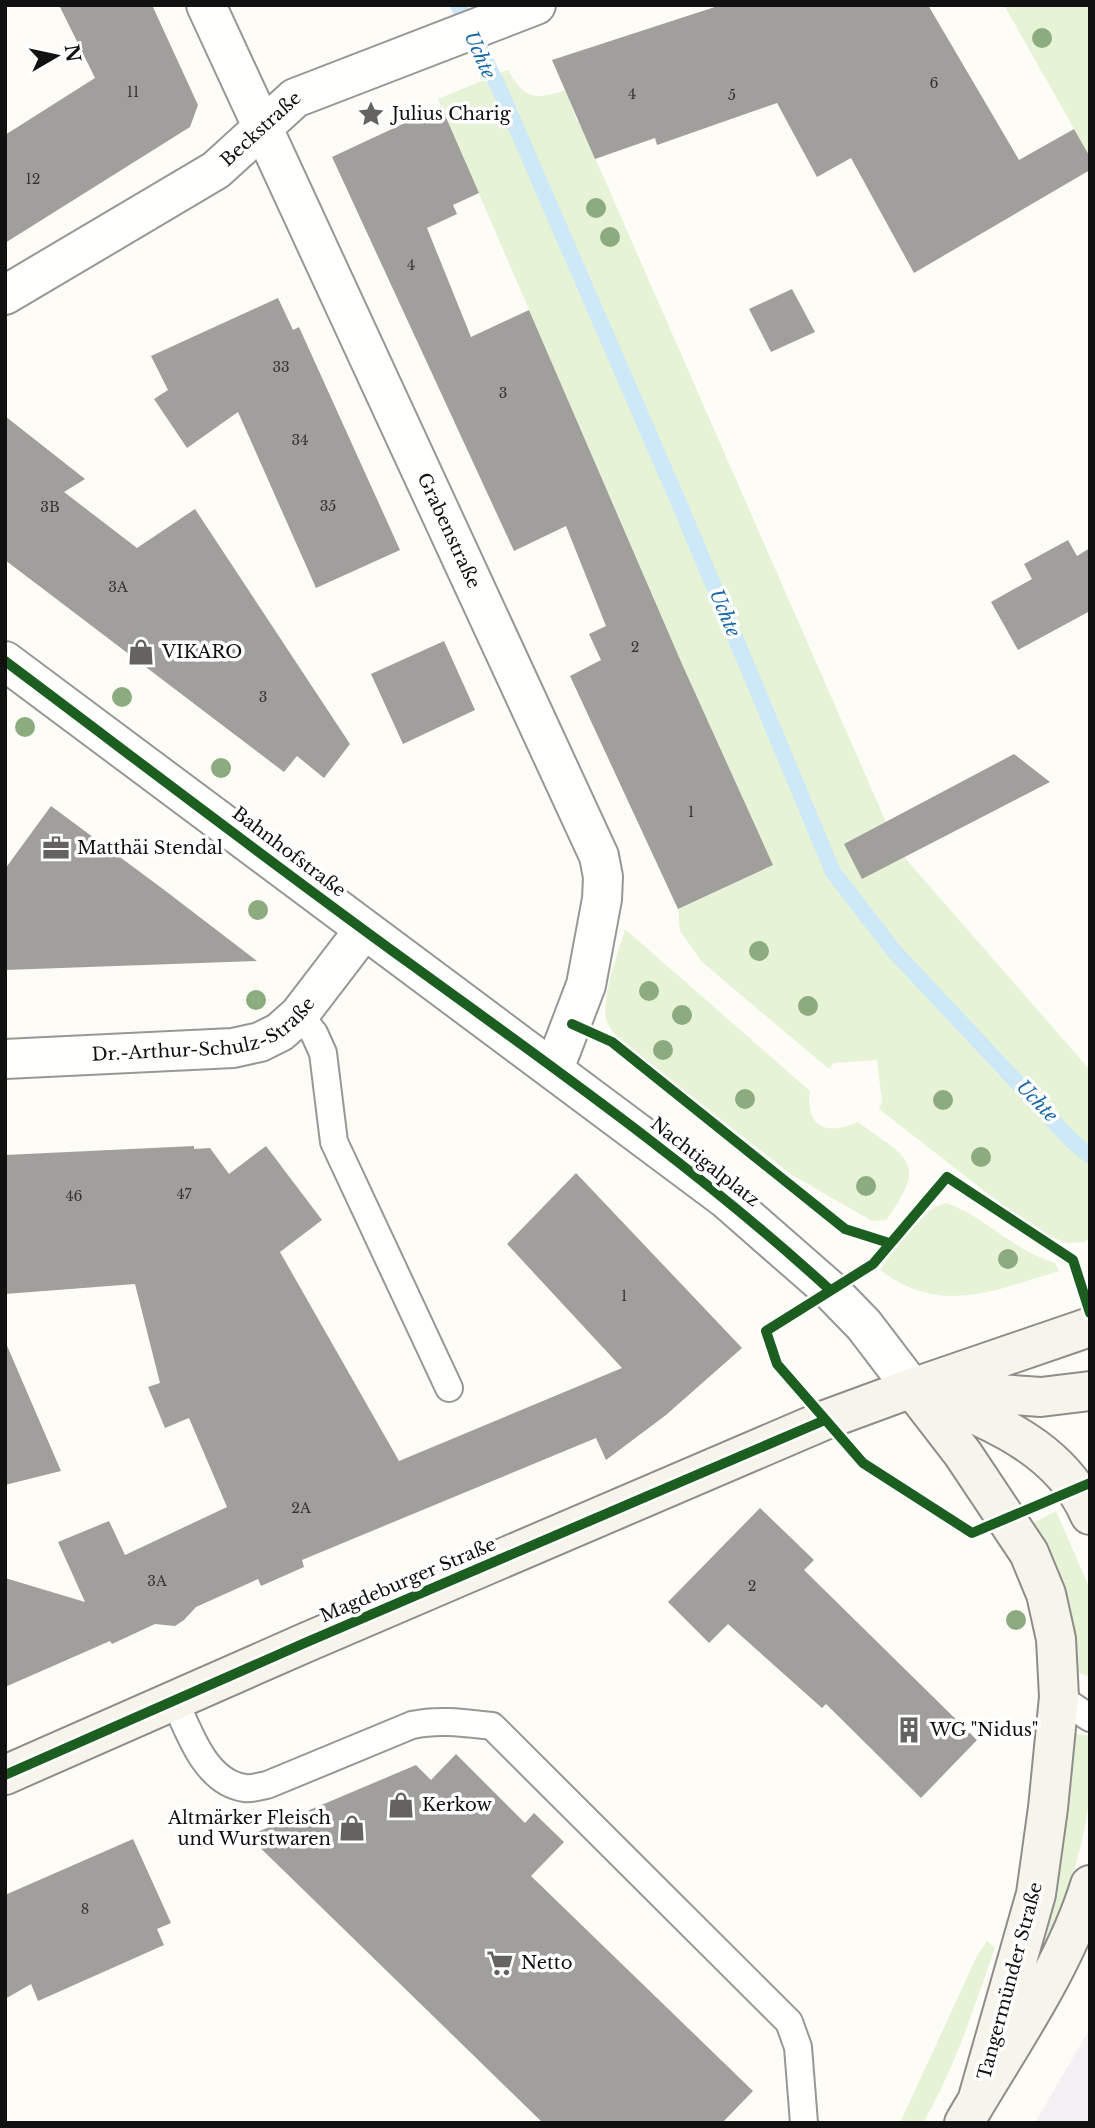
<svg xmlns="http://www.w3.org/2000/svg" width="1095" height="2128" font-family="'Libre Baskerville',serif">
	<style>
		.industrial { fill: #f5f0f3 }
		.green { fill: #e7f3d7 }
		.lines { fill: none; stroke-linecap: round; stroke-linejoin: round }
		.stream { stroke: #cde8f7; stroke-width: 16 }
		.building { fill: #a19f9c }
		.service-casing { stroke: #979795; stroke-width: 30 }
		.minor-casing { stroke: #979795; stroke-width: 42 }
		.secondary-casing { stroke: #8e8d8b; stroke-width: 42 }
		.service { stroke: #fffffe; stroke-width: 26 }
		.minor { stroke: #fffffe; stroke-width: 38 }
		.secondary { stroke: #f6f4eb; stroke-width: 38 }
		.cycleway-casing { stroke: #fff; stroke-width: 15 }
		.cycleway { stroke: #1b5e20; stroke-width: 10 }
		.tree { fill: #8cac80 }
		.labels { text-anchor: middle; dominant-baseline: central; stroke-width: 7; stroke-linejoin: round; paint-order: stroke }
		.number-label { font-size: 14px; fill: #353434 }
		.poi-label { font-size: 18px; fill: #111; stroke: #fff; text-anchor: start }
		.street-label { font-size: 18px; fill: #111; stroke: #fff }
		.water-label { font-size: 19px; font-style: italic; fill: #1768a6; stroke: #fff }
	</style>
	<rect width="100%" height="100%" fill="#fdfcf7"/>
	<path class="industrial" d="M1090 2028V2123H1035Z"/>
	<path class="green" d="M1004 5H1090V157Z
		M508 70C525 100 534 100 566 90L577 121H579L886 822 904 857 1090 1070V1239L1084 1242 1067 1243 1037 1232 879 1109 882 1102 877 1060 834 1063 829 1069 702 962 680 931 678 909 773 865 682 664 438 99Z
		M625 929 810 1091C805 1128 828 1136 858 1122 908 1159 929 1161 886 1220L872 1221 792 1175 621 1042C615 1034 608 1028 606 1018 602 995 618 953 625 929Z
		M946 1203C986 1217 1013 1251 1055 1263L1059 1271C1011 1285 958 1309 909 1287 899 1283 889 1276 880 1270 897 1246 916 1211 946 1203Z
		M1056 1511 1090 1589V1677L1078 1672 1072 1625 1061 1579 1033 1523Z
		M1076 1734 1090 1736C1090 1757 1092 1780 1089 1801 1082 1857 1061 1914 1039 1966L1030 1962 1064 1815Z
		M987 1941 995 1948C974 2007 955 2068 923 2123H900L977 1956Z"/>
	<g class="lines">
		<path class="stream" d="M458 5 499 88 682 510 833 872 894 951 1071 1140 1090 1156"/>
	</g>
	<path class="building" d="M59 5H152L198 105 190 127 5 243V135L95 78Z
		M721 5H928L1019 160 1074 129 1090 157V170L914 273 851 158 817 177 777 103 657 145 655 138 595 159 552 60Z
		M441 106 479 193 453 205 457 214 427 228 471 337 529 310 682 664 773 865 678 909 570 676 601 660 589 634 606 626 566 526 514 551 332 157Z
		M792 289 815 332 771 352 749 309Z
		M278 298 293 330 299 327 400 550 316 588 238 412 187 448 154 399 168 390 151 356Z
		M5 416 85 479 64 492 137 548 195 509 350 744 324 778 297 756 284 772 5 560Z
		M1068 540 1077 556 1090 548V611L1018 650 991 602 1032 579 1024 564Z
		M444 641 475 710 403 744 371 674Z
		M1014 754 1050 782 862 879 844 844Z
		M51 806 163 889 257 961 5 970V869Z
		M194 1146V1149L210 1148 229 1174 266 1146 322 1220 280 1252 399 1461 622 1368 507 1244 576 1173 742 1348 666 1415 606 1460 596 1438 302 1560 304 1567 261 1586 258 1579 196 1607 184 1620 175 1626 155 1624 112 1644 110 1641 5 1687V1578L85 1602 58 1542 109 1521 125 1555 227 1507 189 1418 165 1428 148 1387 160 1383 135 1284 5 1294V1155Z
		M5 1341 61 1471 5 1485Z
		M760 1508 814 1560 804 1570 977 1740 921 1798 826 1704 822 1708 728 1624 709 1643 668 1602Z
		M456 1754 525 1823 534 1813 564 1842 531 1876 753 2091 722 2123H543L248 1836 416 1765 431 1780Z
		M133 1839 171 1923 157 1929 164 1945 38 2001 31 1984 5 1999V1895Z"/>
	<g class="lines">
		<g class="service-casing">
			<path id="service" d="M299 1015 314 1033 323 1053 334 1142 449 1388
				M1059 1697 1090 1718
				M175 1701C189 1733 206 1783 245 1788 252 1789 260 1786 267 1785L412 1725C439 1719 465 1723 492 1726L789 2022 798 2047 804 2123"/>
		</g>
		<g class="minor-casing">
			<g id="minor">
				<path id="s1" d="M206 5 599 856 603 877 602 899 586 985 554 1069"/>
				<path id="s2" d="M5 295 216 170 295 98 536 5"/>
				<path d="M5 661 726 1199 830 1290 864 1325 912 1388"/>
				<path id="s3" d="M5 1059 233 1048 260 1042 280 1032 299 1015 364 930"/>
			</g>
		</g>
		<g class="secondary-casing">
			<path id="secondary" d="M912 1388 963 1454 1029 1553 1046 1594 1056 1639 1059 1697 1048 1808 1036 1894 978 2098
				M915 1389C982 1418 1058 1442 1090 1515
				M942 1390 1041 1397 1090 1391
				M5 1775 307 1642 825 1420 912 1388 1090 1327
				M964 2123C1008 2047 1064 1969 1090 1885"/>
		</g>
		<use href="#service" class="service"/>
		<use href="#minor" class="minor"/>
		<use href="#secondary" class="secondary"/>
		<g class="cycleway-casing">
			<path id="cycleway" d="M5 661C141 763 275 866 412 965 555 1069 699 1170 830 1290
				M572 1024 612 1042 845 1229 889 1243
				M1090 1313 1073 1260 947 1177 873 1264 766 1331 777 1364 863 1463 972 1533 1090 1483
				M5 1775 307 1642 825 1420"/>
		</g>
		<use href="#cycleway" class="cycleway"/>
	</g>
	<g class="tree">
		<circle cx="1042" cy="38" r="10"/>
		<circle cx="596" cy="208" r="10"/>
		<circle cx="610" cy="237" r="10"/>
		<circle cx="122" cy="697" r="10"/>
		<circle cx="25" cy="727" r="10"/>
		<circle cx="221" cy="768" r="10"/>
		<circle cx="258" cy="910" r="10"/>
		<circle cx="759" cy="951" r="10"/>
		<circle cx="649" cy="991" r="10"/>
		<circle cx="256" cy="1000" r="10"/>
		<circle cx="808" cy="1006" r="10"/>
		<circle cx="682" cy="1015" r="10"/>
		<circle cx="663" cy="1050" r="10"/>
		<circle cx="745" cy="1099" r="10"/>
		<circle cx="943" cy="1100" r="10"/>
		<circle cx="981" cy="1157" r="10"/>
		<circle cx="866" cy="1186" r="10"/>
		<circle cx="1008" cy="1259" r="10"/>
		<circle cx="1016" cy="1620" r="10"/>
	</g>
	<defs>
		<g id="sight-bare" transform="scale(2.1)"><path d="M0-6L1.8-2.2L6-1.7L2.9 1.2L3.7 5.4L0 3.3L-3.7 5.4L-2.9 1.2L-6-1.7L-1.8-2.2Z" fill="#646362" stroke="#fff" stroke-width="2.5" paint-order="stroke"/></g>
		<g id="shop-bare" transform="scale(2.1)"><path d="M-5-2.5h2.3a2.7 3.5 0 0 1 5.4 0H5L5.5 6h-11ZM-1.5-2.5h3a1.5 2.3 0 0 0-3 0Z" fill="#646362" stroke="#fff" stroke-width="2.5" paint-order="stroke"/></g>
		<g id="office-bare" transform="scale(2.1)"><path d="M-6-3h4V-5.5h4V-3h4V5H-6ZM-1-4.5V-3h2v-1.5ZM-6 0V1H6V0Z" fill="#646362" stroke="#fff" stroke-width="2.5" paint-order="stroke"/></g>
		<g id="building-bare" transform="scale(2.1)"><path d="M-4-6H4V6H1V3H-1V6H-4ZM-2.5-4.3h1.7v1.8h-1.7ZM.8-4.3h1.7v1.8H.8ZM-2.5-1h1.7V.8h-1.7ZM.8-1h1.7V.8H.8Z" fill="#646362" stroke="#fff" stroke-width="2.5" paint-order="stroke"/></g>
		<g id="supermarket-bare" transform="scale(2.1)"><path d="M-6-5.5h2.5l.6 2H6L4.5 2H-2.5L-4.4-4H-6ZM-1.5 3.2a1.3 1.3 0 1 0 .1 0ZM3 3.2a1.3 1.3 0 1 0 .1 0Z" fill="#646362" stroke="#fff" stroke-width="2.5" paint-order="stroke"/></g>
	</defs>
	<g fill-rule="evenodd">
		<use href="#sight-bare" x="371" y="114"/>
		<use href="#shop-bare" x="141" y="652"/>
		<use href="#office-bare" x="56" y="848"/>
		<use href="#building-bare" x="909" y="1730"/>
		<use href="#shop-bare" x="401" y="1805"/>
		<use href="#shop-bare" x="352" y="1828"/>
		<use href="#supermarket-bare" x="500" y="1963"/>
	</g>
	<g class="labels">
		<g class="number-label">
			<text x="934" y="83">6</text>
			<text x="133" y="92">11</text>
			<text x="632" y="94">4</text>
			<text x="732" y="95">5</text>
			<text x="33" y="179">12</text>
			<text x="411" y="265">4</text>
			<text x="281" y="367">33</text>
			<text x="503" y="393">3</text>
			<text x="300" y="440">34</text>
			<text x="328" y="506">35</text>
			<text x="50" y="507">3B</text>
			<text x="118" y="587">3A</text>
			<text x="635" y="647">2</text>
			<text x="263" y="697">3</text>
			<text x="691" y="812">1</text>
			<text x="184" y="1194">47</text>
			<text x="74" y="1196">46</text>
			<text x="624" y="1296">1</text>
			<text x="301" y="1508">2A</text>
			<text x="157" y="1581">3A</text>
			<text x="752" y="1586">2</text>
			<text x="85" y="1909">8</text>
		</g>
		<g class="poi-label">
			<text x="392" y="114">Julius Charig</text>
			<text x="162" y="652">VIKARO</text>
			<text x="77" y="848">Matthäi Stendal</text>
			<text x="930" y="1730">WG "Nidus"</text>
			<text x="422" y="1805">Kerkow</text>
			<text x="331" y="1818" text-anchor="end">Altmärker Fleisch<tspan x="331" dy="21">und Wurstwaren</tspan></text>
			<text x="521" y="1963">Netto</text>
		</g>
		<g class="street-label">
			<text stroke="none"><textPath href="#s2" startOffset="306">Beckstraße</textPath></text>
			<text stroke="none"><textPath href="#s1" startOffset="579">Grabenstraße</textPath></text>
			<text transform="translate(289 852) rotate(37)">Bahnhofstraße</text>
			<text stroke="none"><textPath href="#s3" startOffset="205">Dr.-Arthur-Schulz-Straße</textPath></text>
			<text transform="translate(705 1162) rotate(38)">Nachtigalplatz</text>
			<text transform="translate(408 1580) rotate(-23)">Magdeburger Straße</text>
			<text transform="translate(1010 1981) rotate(-75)">Tangermünder Straße</text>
		</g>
		<g class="water-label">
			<text transform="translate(480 55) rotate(66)">Uchte</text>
			<text transform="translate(725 613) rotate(67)">Uchte</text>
			<text transform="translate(1037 1101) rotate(46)">Uchte</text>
		</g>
	</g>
	<rect width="1095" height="2128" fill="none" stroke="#111111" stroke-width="14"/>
	<g transform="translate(56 56) rotate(81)" stroke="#ffffff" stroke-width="5" paint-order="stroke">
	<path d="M0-5L12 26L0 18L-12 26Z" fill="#111111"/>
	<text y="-10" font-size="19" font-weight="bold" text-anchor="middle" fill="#111111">N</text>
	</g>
</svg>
